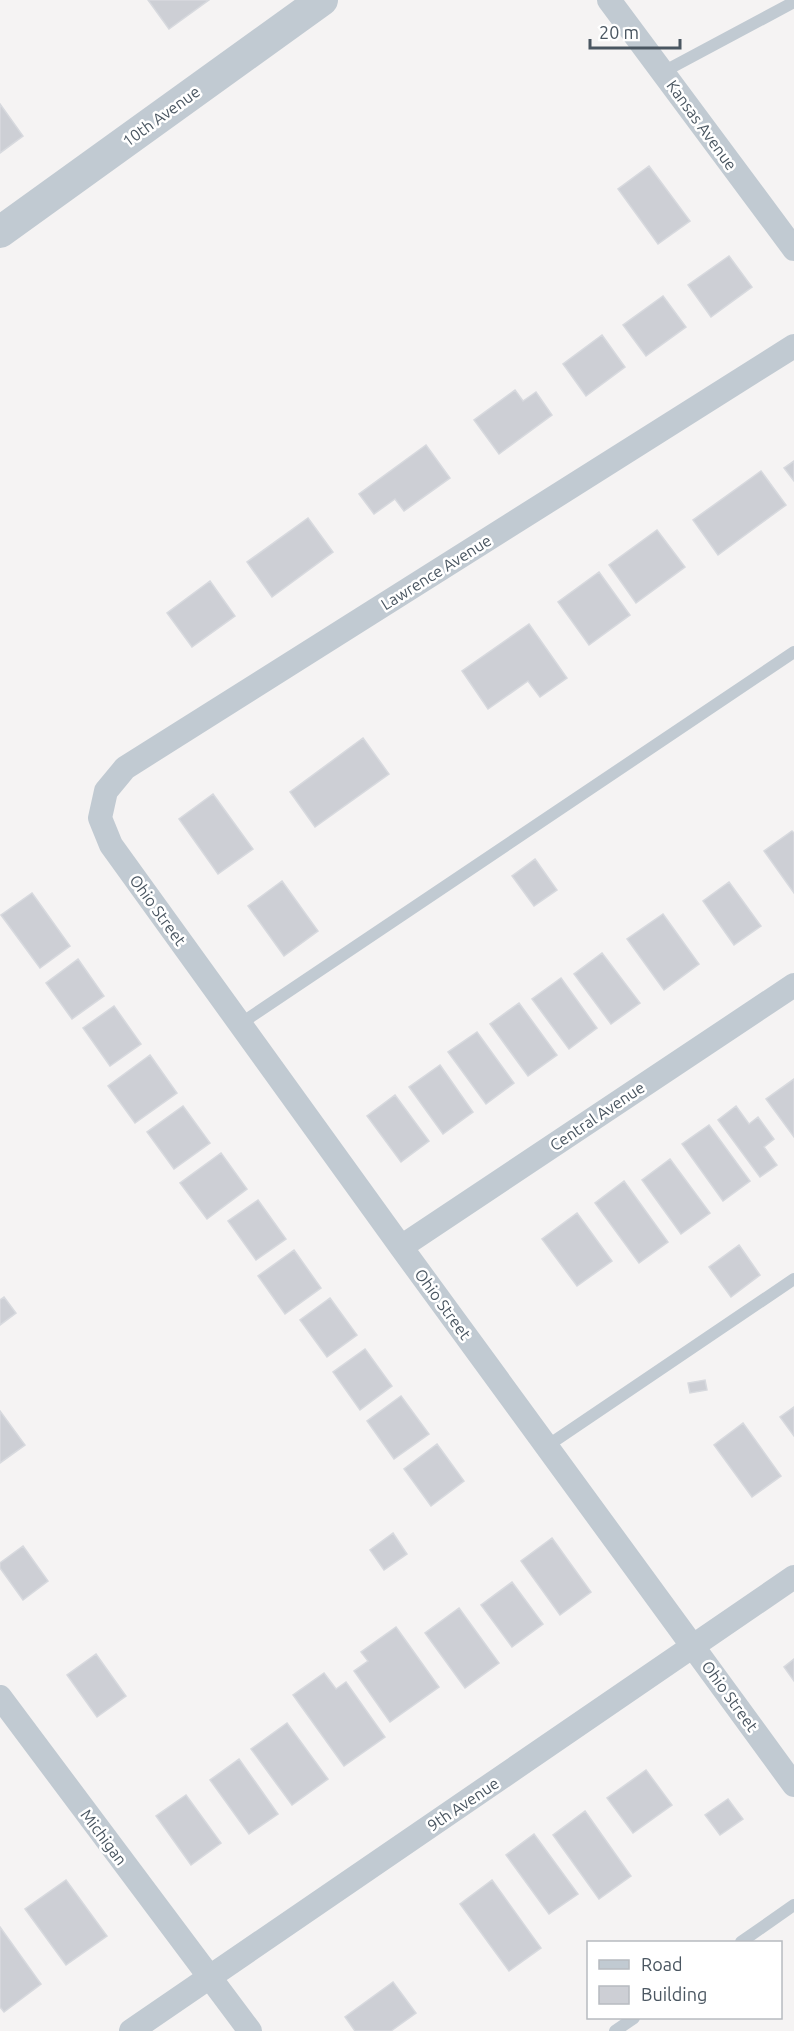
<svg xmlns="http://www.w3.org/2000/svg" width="794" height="2031" font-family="Ubuntu,sans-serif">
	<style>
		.building { fill: #cdcfd5; stroke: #d7d9de; stroke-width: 1.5 }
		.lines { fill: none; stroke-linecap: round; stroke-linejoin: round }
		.service { stroke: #c1cad2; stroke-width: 12 }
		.minor { stroke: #c1cad2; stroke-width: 24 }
		.tertiary { stroke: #c1cad2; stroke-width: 32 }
		.labels { text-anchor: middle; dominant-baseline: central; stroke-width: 5; stroke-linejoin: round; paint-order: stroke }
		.street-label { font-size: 16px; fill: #4a5661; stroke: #fff }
	</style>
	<rect width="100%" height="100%" fill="#f5f3f3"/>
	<path class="building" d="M148 0H209L169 29Z
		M0 104 23 136 0 153Z
		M649 166 690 221 658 244 618 189Z
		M729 256 752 287 711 317 688 285Z
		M663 296 686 327 646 356 623 325Z
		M602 335 625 367 586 396 563 364Z
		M515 390 523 401 536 392 552 415 499 454 474 420Z
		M426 445 450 478 404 511 395 499 374 514 359 494Z
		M794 461V481L784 468Z
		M761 471 786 505 718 555 693 520Z
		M308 518 333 552 272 597 247 562Z
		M657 530 685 567 636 603 609 565Z
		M599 572 630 615 589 645 558 602Z
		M210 581 235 616 192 647 167 613Z
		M529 624 567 678 540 697 528 681 488 709 462 671Z
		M363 738 389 774 315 827 290 792Z
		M213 794 253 849 218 874 179 819Z
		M792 831 794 833V893L764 851Z
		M535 859 557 890 534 906 512 876Z
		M282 881 318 931 284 956 248 906Z
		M729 882 761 926 734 945 703 901Z
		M32 893 70 946 40 968 1 915Z
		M663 914 699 964 664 990 627 939Z
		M602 953 640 1003 611 1024 574 974Z
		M78 959 104 996 72 1019 46 983Z
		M561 978 597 1028 569 1049 532 999Z
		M519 1003 557 1055 528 1076 490 1024Z
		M114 1006 141 1044 110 1066 83 1028Z
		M477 1032 514 1083 486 1104 448 1052Z
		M150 1055 177 1093 135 1123 108 1086Z
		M440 1065 473 1112 443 1134 409 1087Z
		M794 1079V1137L766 1099Z
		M395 1095 429 1141 401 1162 367 1116Z
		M183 1106 210 1143 174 1169 147 1132Z
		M736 1106 749 1124 758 1117 774 1139 764 1147 777 1165 760 1177 718 1120Z
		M709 1125 750 1181 723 1201 682 1144Z
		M221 1153 247 1189 207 1219 180 1183Z
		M670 1159 710 1213 681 1234 642 1180Z
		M624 1181 668 1242 639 1263 595 1203Z
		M258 1200 286 1239 256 1260 228 1221Z
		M577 1213 612 1261 577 1286 542 1239Z
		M739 1245 760 1275 731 1297 709 1267Z
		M294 1250 321 1288 285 1314 258 1276Z
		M4 1297 16 1313 0 1325V1300Z
		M330 1298 357 1335 327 1357 300 1320Z
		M365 1349 392 1386 360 1410 333 1372Z
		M705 1380 707 1390 690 1393 688 1383Z
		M401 1396 429 1434 394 1459 367 1421Z
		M794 1407V1436L780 1417Z
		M0 1411 25 1445 0 1463Z
		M743 1423 781 1476 752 1497 714 1445Z
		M437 1444 464 1481 431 1506 404 1469Z
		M393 1533 407 1554 384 1570 370 1550Z
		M552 1538 591 1592 560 1615 521 1561Z
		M23 1546 48 1581 23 1600 0 1568V1563Z
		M512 1582 543 1624 512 1647 481 1605Z
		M459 1608 499 1663 465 1688 425 1633Z
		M396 1627 439 1687 390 1722 354 1671 368 1661 361 1652Z
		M96 1654 126 1696 97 1717 67 1675Z
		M794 1659V1681L784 1667Z
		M324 1673 336 1689 346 1682 385 1737 344 1766 293 1695Z
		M287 1723 328 1779 292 1805 251 1749Z
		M239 1759 278 1814 249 1834 210 1780Z
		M646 1770 672 1805 633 1833 607 1798Z
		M186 1795 221 1843 191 1865 156 1816Z
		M728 1799 743 1819 720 1835 705 1815Z
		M585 1811 631 1876 599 1899 553 1835Z
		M534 1834 578 1894 549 1914 506 1855Z
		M66 1880 107 1936 66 1965 25 1909Z
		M492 1880 541 1948 509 1971 460 1904Z
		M0 1927 41 1984 4 2012 0 2007Z
		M393 1982 416 2013 391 2031H355L345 2017Z"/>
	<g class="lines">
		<path class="service" d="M663 72 794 2
			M240 1024 794 652
			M547 1446 794 1279
			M741 1942 794 1905
			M615 2031 634 2018"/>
		<path class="minor" d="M609 0 794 249
			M794 346 125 768 106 791 100 818 111 845 401 1247 794 1785
			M401 1247 794 985
			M0 1697 250 2031
			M131 2031 794 1577"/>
		<path class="tertiary" d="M0 232 322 0"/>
	</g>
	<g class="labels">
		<g class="street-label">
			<text transform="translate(161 116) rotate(-36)">10th Avenue</text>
			<text transform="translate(702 125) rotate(54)">Kansas Avenue</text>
			<text transform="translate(436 572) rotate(-32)">Lawrence Avenue</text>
			<text transform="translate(158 910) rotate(54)">Ohio Street</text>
			<text transform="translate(597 1116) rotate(-34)">Central Avenue</text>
			<text transform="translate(443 1304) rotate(54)">Ohio Street</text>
			<text transform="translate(730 1696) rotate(54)">Ohio Street</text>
			<text transform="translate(463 1804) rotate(-34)">9th Avenue</text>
			<text transform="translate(104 1837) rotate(53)">Michigan</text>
		</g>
	</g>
	<rect x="587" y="1941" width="195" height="78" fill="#ffffff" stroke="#b7bbc0" stroke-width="1.5"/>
	<rect x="599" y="1960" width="30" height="9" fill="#c1cad2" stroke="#b7bbc0" stroke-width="1.5"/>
	<text x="641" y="1971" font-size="18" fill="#4a5661">Road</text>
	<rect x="599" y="1986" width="30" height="18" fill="#cdcfd5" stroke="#b7bbc0" stroke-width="1.5"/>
	<text x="641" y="2001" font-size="18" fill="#4a5661">Building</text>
	<path d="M590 39v9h90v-9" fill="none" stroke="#4a5661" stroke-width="3"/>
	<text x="599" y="39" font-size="18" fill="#4a5661" stroke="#ffffff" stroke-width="4.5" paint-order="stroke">20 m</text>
</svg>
